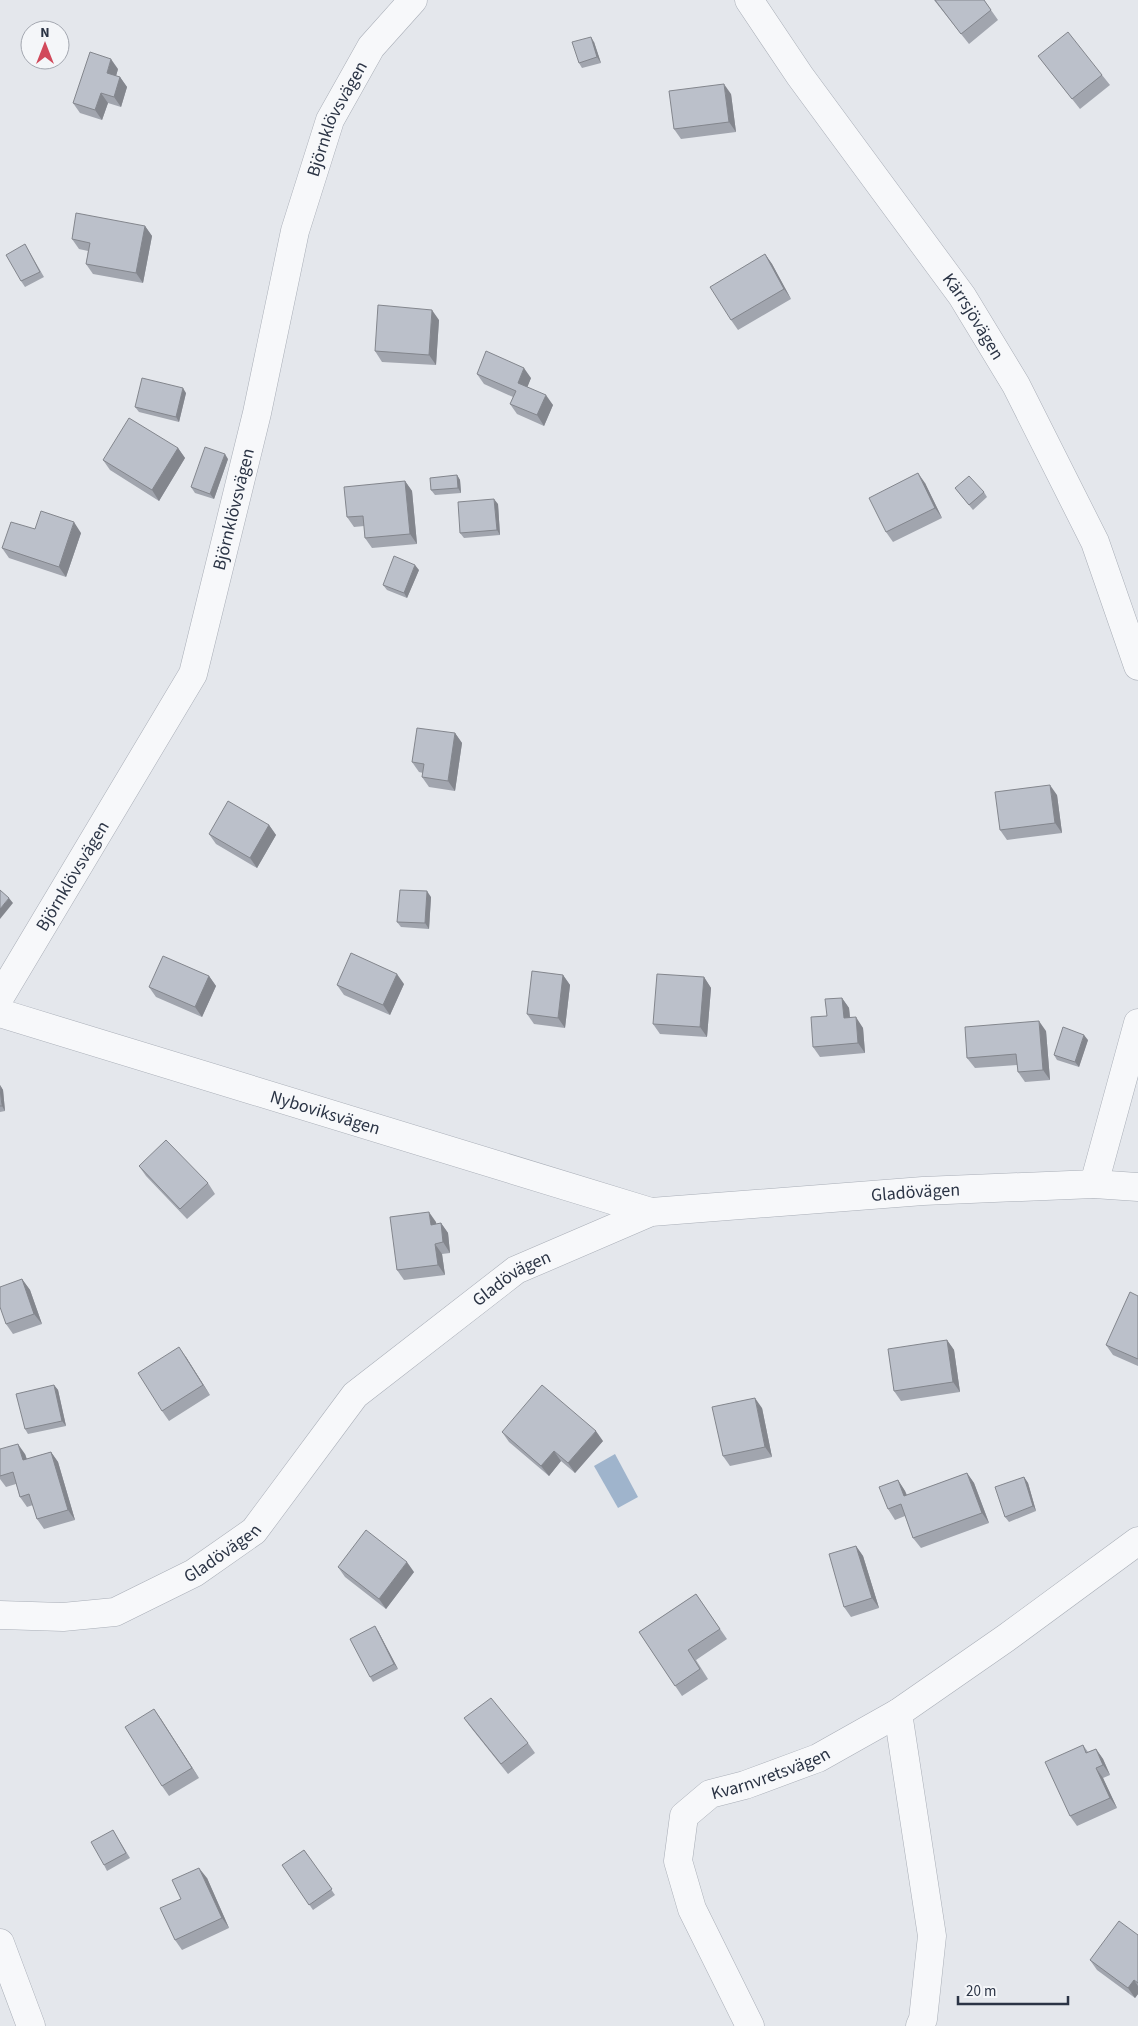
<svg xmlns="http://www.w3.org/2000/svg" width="1138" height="2026" font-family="'Source Sans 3',sans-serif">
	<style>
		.water { fill: #9fb4cc }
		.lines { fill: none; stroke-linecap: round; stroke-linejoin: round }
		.minor-casing { stroke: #a9aeb7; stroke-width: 29 }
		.minor { stroke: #f7f8fa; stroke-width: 28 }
		.wall { fill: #a1a5ae }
		.shaded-wall { fill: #83868d }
		.building { fill: #bbc0ca; stroke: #83868d }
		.labels { text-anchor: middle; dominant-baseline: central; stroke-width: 4; stroke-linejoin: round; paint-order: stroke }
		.street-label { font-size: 18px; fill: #2b3445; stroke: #f4f6f9 }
	</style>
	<rect width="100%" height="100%" fill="#e4e7ec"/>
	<path class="water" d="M615 1454 638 1497 618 1508 594 1466Z"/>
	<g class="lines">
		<g class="minor-casing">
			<g id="minor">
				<path id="s1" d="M749 0 800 76 962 296 1016 385 1095 542 1138 666"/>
				<path id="s2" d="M0 997 193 674 257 413 295 231 330 120 371 47 413 0"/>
				<path id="s3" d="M0 1013 651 1212"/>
				<path d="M1094 1184 1138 1023"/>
				<path id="s4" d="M0 1615 63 1617 115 1612 194 1573 254 1531 355 1395 516 1270 651 1212 923 1191 1094 1184 1138 1187"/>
				<path d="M898 1713 932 1936 923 2019 920 2026"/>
				<path d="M0 1943 31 2026"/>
				<path id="s5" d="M750 2026 692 1909 678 1861 684 1816 710 1794 745 1785 818 1758 898 1713 1006 1638 1138 1541"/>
			</g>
		</g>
		<use href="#minor" class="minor"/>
	</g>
	<path class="wall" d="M934 0H984L998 20 969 44Z
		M594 42 601 63 582 68 579 63Z
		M1038 56 1102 75 1110 85 1080 109Z
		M118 69 116 76 120 77 127 87 121 107 108 103 102 120 80 113 73 103Z
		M731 94 736 132 681 139 674 129Z
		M145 226 152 236 143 283 93 274 86 264 88 251 79 249 72 239Z
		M25 244 44 277 25 287 21 281Z
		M765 254 772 264 791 299 738 330 731 320Z
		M439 320 436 365 382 362 375 351Z
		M477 374 531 378 527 387 553 405 544 426 517 414 510 404 513 397 484 384Z
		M186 393 179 422 139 412 135 407Z
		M178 448 185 458 159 501 110 470 103 460Z
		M228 459 214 499 195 493 191 487Z
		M457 475 460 480 461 493 435 495 431 490Z
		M405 481 412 491 417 544 372 548 365 538 364 526 354 527 347 517Z
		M925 483 942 518 893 542 886 532Z
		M955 488 984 492 987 497 973 510Z
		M498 504 500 535 464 538 460 533Z
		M81 533 66 577 9 558 2 548Z
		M419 570 407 598 387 590 383 585Z
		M455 733 462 743 455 791 429 787 422 777 423 773 419 772 412 762Z
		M1057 795 1062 833 1007 840 1000 830Z
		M269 825 276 835 257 868 216 844 209 834Z
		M431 897 429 929 401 927 397 922Z
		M563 975 570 985 565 1028 534 1024 527 1014Z
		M209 976 216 986 202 1017 156 997 149 987Z
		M704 977 711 988 707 1037 660 1034 653 1024Z
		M404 984 390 1015 344 995 337 985Z
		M842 998 849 1008 850 1018 863 1028 865 1053 820 1057 813 1047 827 1016Z
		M1046 1031 1050 1080 1025 1082 1018 1072 1017 1065 975 1068 967 1058Z
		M1088 1040 1079 1067 1057 1060 1054 1055Z
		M0 1085 3 1090 5 1111 0 1112Z
		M139 1166 208 1183 215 1194 187 1219 146 1176Z
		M436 1222V1224L441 1223 448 1233 450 1253 442 1254 445 1275 404 1280 397 1270Z
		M22 1279 30 1290 42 1324 13 1334 6 1324Z
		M1138 1296V1366L1113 1355 1106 1345Z
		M947 1340 954 1350 960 1392 901 1401 894 1391Z
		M186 1357 210 1395 169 1421 162 1411Z
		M54 1385 58 1390 66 1426 28 1434 25 1429Z
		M762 1408 772 1457 730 1466 723 1456Z
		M502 1432 603 1441 575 1473 561 1461 549 1476 509 1442Z
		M0 1449 25 1454 27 1459 51 1452 58 1462 75 1520 44 1529 37 1519 33 1505 27 1507 20 1497 16 1484 6 1487 0 1479Z
		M967 1473 974 1483 989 1523 921 1548 913 1538 905 1516 895 1520 888 1509 898 1480 905 1491 907 1495Z
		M1024 1477 1028 1483 1036 1511 1009 1522 1005 1517Z
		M856 1546 863 1556 879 1608 851 1617 844 1607Z
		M338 1567 414 1572 386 1609 345 1577Z
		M696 1594 727 1639 696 1660 708 1679 682 1696 639 1632Z
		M378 1631 398 1669 373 1682 370 1677Z
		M154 1709 199 1778 169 1796 162 1786Z
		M464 1718 528 1743 535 1753 508 1774 472 1729Z
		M1083 1745 1088 1752 1096 1749 1103 1759 1110 1775 1103 1778 1117 1808 1077 1826 1070 1816Z
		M113 1830 130 1858 107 1871 104 1865Z
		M304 1850 335 1895 313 1910 282 1865Z
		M207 1878 229 1928 182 1950 175 1940 181 1899Z
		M1138 1935V1994L1135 1998 1097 1970 1090 1960Z"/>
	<path class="shaded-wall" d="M591 37 594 42 601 63 597 57Z
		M111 59 118 69 114 83 107 73Z
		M120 77 127 87 121 107 114 97Z
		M724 84 731 94 736 132 729 122Z
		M101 93 108 103 102 120 95 110Z
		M145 226 152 236 143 283 136 273Z
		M765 254 772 264 791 299 784 289Z
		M432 310 439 320 436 365 429 355Z
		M524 368 531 378 525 393 518 383Z
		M183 388 186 393 179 422 176 417Z
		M546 395 553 405 544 426 537 415Z
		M178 448 185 458 159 501 152 490Z
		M225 454 228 459 214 499 210 494Z
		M918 473 925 483 942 518 935 508Z
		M457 475 460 480 461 493 458 488Z
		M405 481 412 491 417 544 410 534Z
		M494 499 498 504 500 535 497 530Z
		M74 522 81 533 66 577 59 567Z
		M415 565 419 570 407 598 404 593Z
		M455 733 462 743 455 791 448 781Z
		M1050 785 1057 795 1062 833 1055 823Z
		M269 825 276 835 257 868 250 858Z
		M427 891 431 897 429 929 425 923Z
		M9 898 13 903 0 919V909Z
		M397 974 404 984 390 1015 383 1005Z
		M563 975 570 985 565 1028 558 1018Z
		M209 976 216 986 202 1017 195 1007Z
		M704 977 711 988 707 1037 700 1027Z
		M842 998 849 1008 851 1028 844 1018Z
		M856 1017 863 1028 865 1053 858 1043Z
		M1039 1021 1046 1031 1050 1080 1043 1070Z
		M1084 1035 1088 1040 1079 1067 1075 1062Z
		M0 1085 3 1090 5 1111 2 1106Z
		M429 1212 436 1222 438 1235 431 1225Z
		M441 1223 448 1233 450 1253 443 1242Z
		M435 1244 442 1254 445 1275 438 1265Z
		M22 1279 30 1290 42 1324 34 1314Z
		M947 1340 954 1350 960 1392 953 1382Z
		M179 1347 186 1357 210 1395 203 1385Z
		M54 1385 58 1390 66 1426 62 1421Z
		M755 1398 762 1408 772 1457 765 1447Z
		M596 1431 603 1441 575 1473 568 1463Z
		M18 1444 25 1454 30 1470 23 1460Z
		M554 1451 561 1461 549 1476 541 1466Z
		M51 1452 58 1462 75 1520 68 1510Z
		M967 1473 974 1483 989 1523 982 1513Z
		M1024 1477 1028 1483 1036 1511 1033 1506Z
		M898 1480 905 1491 911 1507 904 1496Z
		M856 1546 863 1556 879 1608 872 1598Z
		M407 1562 414 1572 386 1609 379 1599Z
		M375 1626 378 1631 398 1669 394 1664Z
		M154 1709 161 1719 199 1778 192 1768Z
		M1096 1749 1103 1759 1110 1775 1103 1765Z
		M1096 1768 1103 1778 1117 1808 1110 1798Z
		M199 1868 207 1878 229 1928 222 1918Z
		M1134 1980 1138 1986V1994L1135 1998 1128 1988Z"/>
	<path class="building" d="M935 0H984L991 10 961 34Z
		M1068 32 1102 75 1072 99 1038 56Z
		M591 37 597 57 579 63 572 42Z
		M90 52 111 59 107 73 120 77 114 97 101 93 95 110 73 103Z
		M724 84 729 122 674 129 669 91Z
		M76 213 145 226 136 273 86 264 90 243 72 239Z
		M25 244 40 272 21 281 6 255Z
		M765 254 784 289 731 320 710 287Z
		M378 305 432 310 429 355 375 351Z
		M486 351 524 368 518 383 546 395 537 415 510 404 516 391 477 374Z
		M142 378 183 388 176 417 135 407Z
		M129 418 178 448 152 490 103 460Z
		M205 447 225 454 210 494 191 487Z
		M918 473 935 508 886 532 869 498Z
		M457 475 458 488 431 490 430 478Z
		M969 476 984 492 969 505 955 488Z
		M405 481 410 534 365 538 363 516 347 517 344 487Z
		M494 499 497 530 460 533 458 502Z
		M41 511 74 522 59 567 2 548 11 522 35 529Z
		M394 556 415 565 404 593 383 585Z
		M417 728 455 733 448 781 422 777 424 764 412 762Z
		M1050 785 1055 823 1000 830 995 792Z
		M228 801 269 825 250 858 209 834Z
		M0 890 9 898 0 909Z
		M400 890 427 891 425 923 397 922Z
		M351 953 397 974 383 1005 337 985Z
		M163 956 209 976 195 1007 149 987Z
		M532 971 563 975 558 1018 527 1014Z
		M657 974 704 977 700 1027 653 1024Z
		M842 998 844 1018 856 1017 858 1043 813 1047 811 1017 827 1016 825 999Z
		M1039 1021 1043 1070 1018 1072 1016 1054 967 1058 965 1027Z
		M1063 1027 1084 1035 1075 1062 1054 1055Z
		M0 1088 2 1106H0Z
		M166 1140 208 1183 180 1209 139 1166Z
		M429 1212 431 1225 441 1223 443 1242 435 1244 438 1265 397 1270 390 1217Z
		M22 1279 34 1314 6 1324 0 1307V1287Z
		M1130 1292 1138 1296V1359L1106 1345Z
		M947 1340 953 1382 894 1391 888 1349Z
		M179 1347 203 1385 162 1411 138 1373Z
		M54 1385 62 1421 25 1429 16 1394Z
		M542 1385 596 1431 568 1463 554 1451 541 1466 502 1432Z
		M755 1398 765 1447 723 1456 712 1407Z
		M18 1444 23 1460 51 1452 68 1510 37 1519 29 1494 20 1497 13 1472 0 1476V1449Z
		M967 1473 982 1513 913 1538 901 1504 888 1509 879 1487 898 1480 904 1496Z
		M1024 1477 1033 1506 1005 1517 995 1487Z
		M366 1530 407 1562 379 1599 338 1567Z
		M856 1546 872 1598 844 1607 829 1554Z
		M696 1594 720 1629 688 1650 700 1669 675 1686 639 1632Z
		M375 1626 394 1664 370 1677 350 1639Z
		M491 1698 528 1743 501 1764 464 1718Z
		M154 1709 192 1768 162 1786 125 1727Z
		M1083 1745 1086 1753 1096 1749 1103 1765 1096 1768 1110 1798 1070 1816 1045 1762Z
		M113 1830 126 1853 104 1865 91 1842Z
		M304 1850 332 1889 309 1905 282 1865Z
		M199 1868 222 1918 175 1940 160 1908 181 1899 172 1880Z
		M1119 1921 1138 1935V1983L1134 1980 1128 1988 1090 1960Z"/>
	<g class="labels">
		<g class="street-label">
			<text stroke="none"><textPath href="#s2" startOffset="951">Björnklövsvägen</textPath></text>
			<text stroke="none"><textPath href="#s1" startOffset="388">Kärrsjövägen</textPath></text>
			<text stroke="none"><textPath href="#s2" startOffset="546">Björnklövsvägen</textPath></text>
			<text stroke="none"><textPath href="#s2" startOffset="141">Björnklövsvägen</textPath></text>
			<text stroke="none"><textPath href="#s3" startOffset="340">Nyboviksvägen</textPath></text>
			<text stroke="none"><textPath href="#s4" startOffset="1062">Gladövägen</textPath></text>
			<text stroke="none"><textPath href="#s4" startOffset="642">Gladövägen</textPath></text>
			<text stroke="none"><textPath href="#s4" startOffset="238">Gladövägen</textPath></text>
			<text stroke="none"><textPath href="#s5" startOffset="324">Kvarnvretsvägen</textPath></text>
		</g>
	</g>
	<g transform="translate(45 45)"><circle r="24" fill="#f4f6f9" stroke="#a4a8b1"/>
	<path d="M0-4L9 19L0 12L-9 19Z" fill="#d1495b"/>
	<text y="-8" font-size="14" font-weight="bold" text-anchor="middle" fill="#2b3445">N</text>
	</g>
	<path d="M958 1996v8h110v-8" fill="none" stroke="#2b3445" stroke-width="2.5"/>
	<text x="966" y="1996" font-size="15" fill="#2b3445" stroke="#f4f6f9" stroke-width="4" paint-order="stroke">20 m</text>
</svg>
